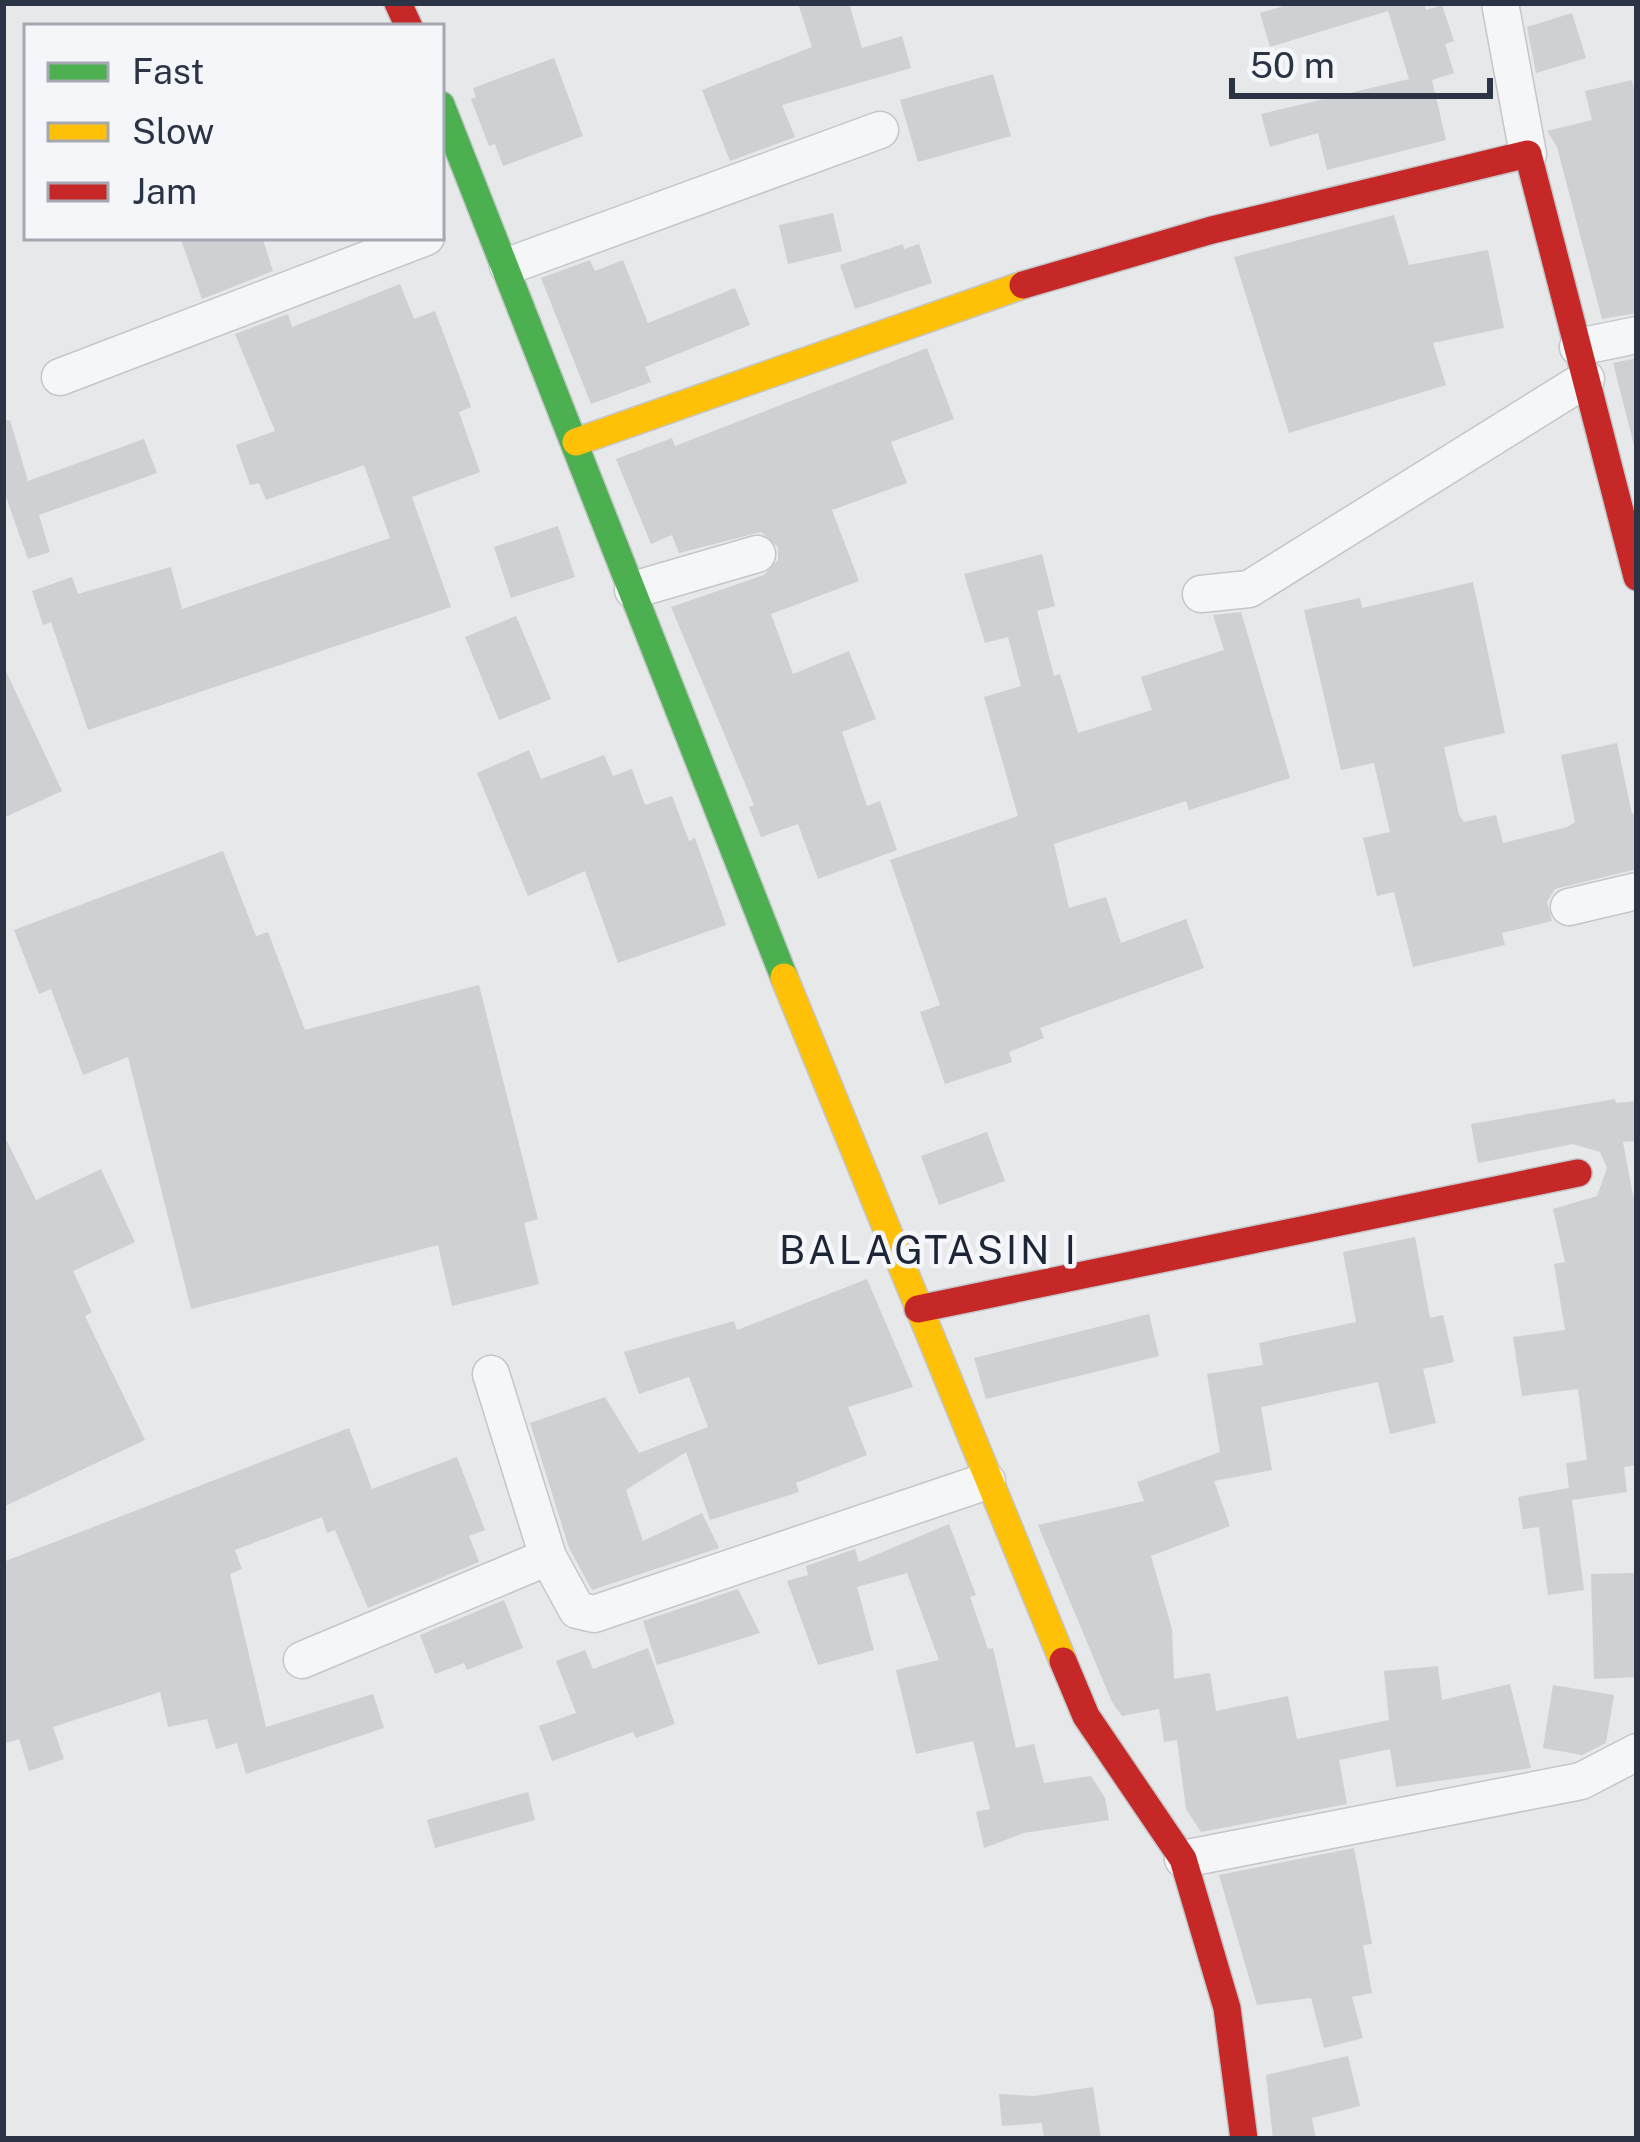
<svg xmlns="http://www.w3.org/2000/svg" width="1640" height="2142" font-family="'Public Sans',sans-serif">
	<style>
		.building { fill: #ced0d3 }
		.lines { fill: none; stroke-linecap: round; stroke-linejoin: round }
		.street-casing { stroke: #c4c6c8; stroke-width: 39 }
		.fast-casing { stroke: #c4c6c8; stroke-width: 30 }
		.slow-casing { stroke: #c4c6c8; stroke-width: 30 }
		.jam-casing { stroke: #c4c6c8; stroke-width: 30 }
		.street { stroke: #f5f6f7; stroke-width: 36 }
		.fast { stroke: #4caf50; stroke-width: 27 }
		.slow { stroke: #ffc107; stroke-width: 27 }
		.jam { stroke: #c62828; stroke-width: 27 }
		.labels { text-anchor: middle; dominant-baseline: central; stroke-width: 9; stroke-linejoin: round; paint-order: stroke }
		.quarter-label { font-size: 39px; letter-spacing: 3px; fill: #1d2536; stroke: #f4f6f9 }
	</style>
	<rect width="100%" height="100%" fill="#e6e8ea"/>
	<path class="building" d="M798 3H849L862 48 902 36 911 68 782 105 795 137 730 161 702 90 812 47Z
		M1294 3H1424L1426 10 1442 5 1454 41 1445 44 1454 73 1432 80 1446 140 1327 170 1318 133 1270 147 1261 114 1409 79 1388 11 1270 47 1260 13Z
		M1572 13 1586 58 1536 73 1527 27Z
		M554 58 583 136 503 166 495 144 489 146 471 99 476 97 473 88Z
		M993 74 1011 136 918 162 900 100Z
		M1632 80 1637 101V313L1602 319 1557 147 1547 131 1592 120 1585 91Z
		M833 213 842 251 788 264 779 225Z
		M1394 215 1409 265 1488 250 1504 328 1433 343 1446 385 1289 433 1234 257Z
		M180 237H262L273 271 202 299Z
		M903 244 904 249 919 244 932 283 855 309 840 265Z
		M590 260 595 271 623 260 648 323 735 288 750 325 645 367 651 382 591 404 541 278Z
		M400 284 414 319 435 311 471 407 459 412 480 472 412 497 451 607 88 730 51 622 43 625 32 591 72 577 78 594 171 567 182 609 390 538 364 465 266 500 259 483 250 485 236 445 275 431 235 334 288 314 292 327Z
		M927 348 954 419 891 442 907 483 832 510 859 581 771 614 793 674 849 651 876 719 842 732 867 806 880 801 897 850 818 879 798 824 761 837 749 807 754 805 671 607 764 575 778 560V547L761 532 679 553 672 535 651 544 616 459 672 438 675 446Z
		M1637 358V457L1613 363Z
		M10 420 28 481 144 439 157 473 39 515 50 552 28 559 3 489V421Z
		M558 526 575 577 511 598 494 547Z
		M1042 554 1055 606 1037 611 1054 676 1060 674 1078 733 1152 710 1141 677 1224 650 1213 615 1241 612 1290 778 1189 810 1186 801 1054 844 1069 908 1106 897 1121 943 1186 919 1204 968 1040 1028 1044 1038 1009 1052 1012 1062 945 1084 920 1012 940 1005 890 860 1018 816 984 697 1021 686 1008 637 985 643 964 574Z
		M1473 582 1505 733 1444 747 1459 815 1464 822 1496 815 1503 843 1567 827 1575 822 1561 755 1617 743 1632 814 1637 813V869L1555 889 1547 902 1552 921 1502 933 1505 945 1413 967 1394 892 1377 896 1363 838 1390 832 1374 763 1341 770 1304 610 1360 598 1362 608Z
		M516 616 551 699 499 720 465 637Z
		M3 665 62 791 3 818Z
		M529 750 541 779 604 755 613 776 632 769 645 805 672 796 689 841 695 838 726 925 618 963 585 871 528 896 477 773Z
		M223 851 256 936 268 932 305 1030 479 985 538 1219 524 1223 539 1284 452 1306 438 1245 191 1309 128 1057 83 1075 51 989 39 994 14 930Z
		M1615 1099 1616 1103 1637 1101V1141L1623 1142 1633 1196 1637 1195V1465L1624 1467 1627 1492 1572 1500 1584 1590 1548 1595 1539 1527 1523 1529 1518 1497 1569 1488 1566 1463 1587 1460 1578 1389 1522 1396 1513 1337 1565 1330 1554 1264 1565 1262 1553 1209 1597 1196 1607 1168 1600 1152 1573 1144 1478 1163 1471 1124Z
		M987 1132 1005 1181 939 1205 921 1156Z
		M3 1133 36 1200 101 1169 135 1242 73 1271 92 1312 85 1316 145 1440 3 1507Z
		M1415 1237 1430 1318 1443 1315 1454 1362 1423 1369 1436 1423 1390 1434 1378 1382 1261 1407 1272 1470 1214 1481 1230 1526 1151 1556 1172 1629 1174 1679 1210 1673 1216 1711 1288 1696 1297 1739 1389 1720 1384 1671 1438 1666 1442 1700 1510 1684 1531 1768 1396 1787 1390 1749 1339 1760 1347 1804 1201 1832 1186 1809 1177 1740 1164 1742 1159 1709 1122 1716 1112 1702 1038 1525 1144 1501 1137 1482 1220 1452 1207 1374 1263 1365 1259 1343 1356 1322 1343 1252Z
		M867 1279 913 1387 848 1407 867 1455 796 1483 799 1492 710 1520 686 1452 626 1490 643 1541 702 1513 719 1548 592 1590 569 1548 530 1423 605 1397 639 1453 708 1427 689 1377 639 1394 624 1352 734 1321 737 1330Z
		M1149 1314 1159 1356 986 1399 974 1358Z
		M349 1428 372 1489 457 1457 485 1530 469 1536 479 1562 368 1608 335 1530 327 1533 322 1517 235 1550 242 1569 230 1574 266 1727 373 1694 384 1728 246 1774 237 1743 216 1749 207 1719 168 1727 160 1692 53 1727 64 1759 29 1771 19 1739 3 1744V1562Z
		M949 1524 976 1595 970 1597 988 1649 993 1648 1016 1748 1034 1744 1044 1783 1091 1776 1105 1798 1109 1820 1024 1833 984 1848 976 1812 990 1809 973 1741 916 1754 896 1670 939 1660 907 1573 857 1587 874 1650 818 1665 787 1581 808 1575 806 1566 855 1549 859 1562Z
		M1637 1573V1677L1594 1679 1591 1574Z
		M738 1589 760 1633 657 1665 643 1621Z
		M504 1600 523 1648 467 1670 464 1663 435 1674 420 1635Z
		M648 1648 675 1724 636 1738 633 1732 552 1761 539 1726 576 1713 556 1661 585 1650 593 1669Z
		M1553 1685 1614 1695 1606 1743 1582 1755 1543 1748Z
		M528 1792 535 1820 435 1848 427 1820Z
		M1354 1848 1372 1944 1363 1945 1372 1993 1352 1997 1363 2038 1324 2048 1311 1998 1257 2005 1219 1875Z
		M1348 2056 1360 2106 1312 2118 1316 2139H1273L1266 2075Z
		M1093 2087 1101 2139H1044L1042 2123 1002 2126 999 2094 1034 2096Z"/>
	<g class="lines">
		<g class="street-casing">
			<path id="street" d="M1500 3 1528 154
				M508 266 880 130
				M1578 347 1637 335
				M60 377 426 237
				M633 590 757 554
				M1201 594 1249 589 1586 379
				M1569 907 1637 891
				M548 1557 577 1610 594 1614 987 1481
				M302 1660 548 1557 491 1374
				M1183 1859 1581 1781 1637 1752"/>
		</g>
		<g class="fast-casing">
			<path id="fast" d="M441 105 784 977"/>
		</g>
		<g class="slow-casing">
			<path id="slow" d="M576 442 1023 285
				M784 977 1063 1661"/>
		</g>
		<g class="jam-casing">
			<path id="jam" d="M398 3 409 27
				M1023 285 1212 230 1528 154 1637 577
				M918 1309 1578 1173
				M1063 1661 1086 1716 1183 1859 1227 2008 1244 2139"/>
		</g>
		<use href="#street" class="street"/>
		<use href="#fast" class="fast"/>
		<use href="#slow" class="slow"/>
		<use href="#jam" class="jam"/>
	</g>
	<g class="labels">
		<g class="quarter-label">
			<text x="929" y="1250">BALAGTASIN I</text>
		</g>
	</g>
	<rect width="1640" height="2142" fill="none" stroke="#2b3445" stroke-width="12"/>
	<rect x="24" y="24" width="420" height="216" fill="#f4f6f9" stroke="#a4a8b1" stroke-width="3"/>
	<rect x="48" y="63" width="60" height="18" fill="#4caf50" stroke="#a4a8b1" stroke-width="3"/>
	<text x="132" y="84" font-size="36" fill="#2b3445">Fast</text>
	<rect x="48" y="123" width="60" height="18" fill="#ffc107" stroke="#a4a8b1" stroke-width="3"/>
	<text x="132" y="144" font-size="36" fill="#2b3445">Slow</text>
	<rect x="48" y="183" width="60" height="18" fill="#c62828" stroke="#a4a8b1" stroke-width="3"/>
	<text x="132" y="204" font-size="36" fill="#2b3445">Jam</text>
	<path d="M1232 78v18h258v-18" fill="none" stroke="#2b3445" stroke-width="6"/>
	<text x="1250" y="78" font-size="36" fill="#2b3445" stroke="#f4f6f9" stroke-width="9" paint-order="stroke">50 m</text>
</svg>
